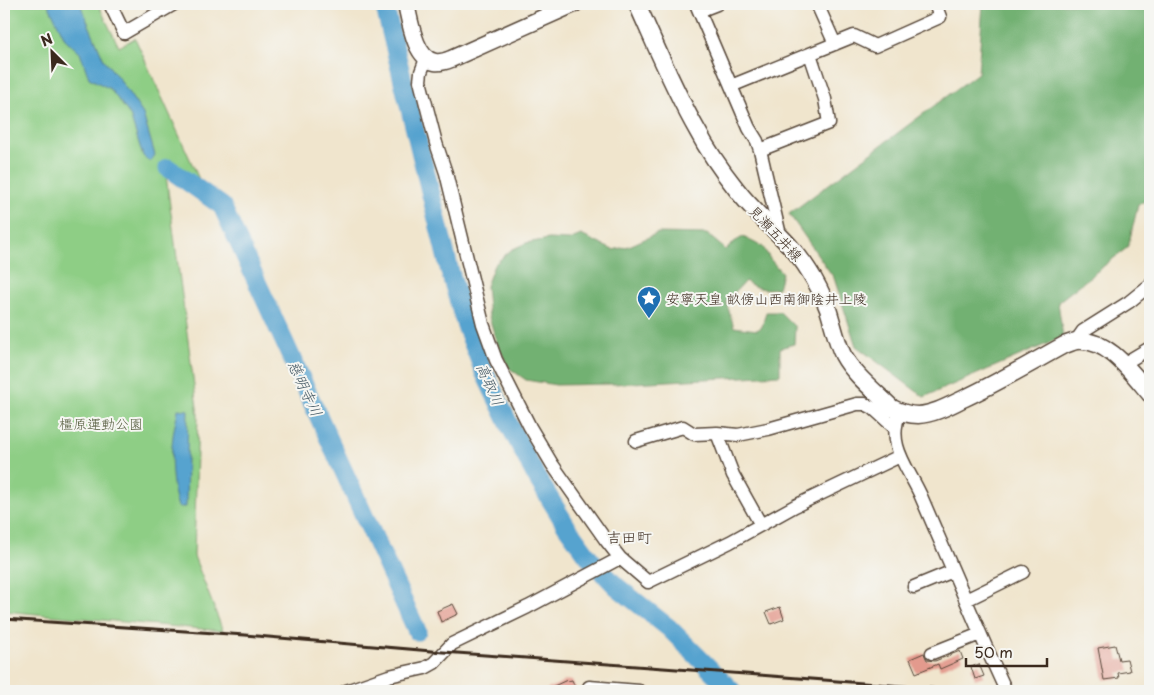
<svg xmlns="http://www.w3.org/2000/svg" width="1154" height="695" font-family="'Playpen Sans','Klee One',sans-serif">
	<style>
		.green { fill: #8ece85; stroke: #647c52 }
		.forest { fill: #72b172; stroke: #566e48 }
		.water { fill: #56a3cf; stroke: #486676 }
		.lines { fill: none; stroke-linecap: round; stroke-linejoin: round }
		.river { stroke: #56a3cf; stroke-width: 19 }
		.building { fill: #e39a8d }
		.minor-casing { stroke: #564638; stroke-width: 15 }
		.major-casing { stroke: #564638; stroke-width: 19 }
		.minor { stroke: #fff; stroke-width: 12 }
		.major { stroke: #fff; stroke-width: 16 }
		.rail { stroke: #3b2a1e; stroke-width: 3 }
		.labels { text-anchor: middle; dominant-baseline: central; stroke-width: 4; stroke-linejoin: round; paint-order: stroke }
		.street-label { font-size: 14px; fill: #3b2a1e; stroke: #f6f6f2 }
		.poi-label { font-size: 14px; fill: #3b2a1e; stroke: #f6f6f2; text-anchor: start }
		.park-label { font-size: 14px; fill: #545b3d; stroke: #f6f6f2 }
		.water-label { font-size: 15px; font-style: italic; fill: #465a65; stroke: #f6f6f2 }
		.neighbourhood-label { font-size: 15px; fill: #3b2a1e; stroke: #f6f6f2 }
	</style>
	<rect width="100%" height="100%" fill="#f6f6f2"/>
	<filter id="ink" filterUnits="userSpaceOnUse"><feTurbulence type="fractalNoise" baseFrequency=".02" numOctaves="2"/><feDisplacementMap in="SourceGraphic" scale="10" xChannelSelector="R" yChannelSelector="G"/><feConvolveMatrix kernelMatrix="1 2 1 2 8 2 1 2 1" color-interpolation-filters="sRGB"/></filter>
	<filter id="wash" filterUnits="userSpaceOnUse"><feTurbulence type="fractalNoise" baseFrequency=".0096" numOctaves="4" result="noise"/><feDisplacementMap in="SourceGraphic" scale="20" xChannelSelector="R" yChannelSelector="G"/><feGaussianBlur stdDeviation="1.12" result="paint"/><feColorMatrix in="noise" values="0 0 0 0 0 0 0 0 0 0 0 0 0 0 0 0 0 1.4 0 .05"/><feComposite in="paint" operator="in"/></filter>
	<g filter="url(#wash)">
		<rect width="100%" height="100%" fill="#f0e5cd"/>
		<path class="green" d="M4 4H98L119 47 135 38 204 190 166 161 165 168 198 415 194 556 223 631 4 611Z"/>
		<path class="forest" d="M983 4H1150V198L1138 205 1128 247 1058 302 1063 337 924 397 856 346 834 278 789 214 978 73Z
			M658 233 707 234 726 250 734 242 743 237 763 247 770 259 782 273 778 288C764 290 757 289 745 281L726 302 734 327 757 330 762 327 766 312H780L795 327 794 344 780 348V375L613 384 556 385 526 380 509 368 498 346 489 317 486 286 494 265 511 250 526 243 549 239 569 240 581 235 613 250 629 246Z"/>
		<path class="water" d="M48 4H80L104 60 120 80 143 114 155 155 150 162 143 156 130 115 110 89 89 78 80 53 65 39Z
			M178 409 188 410 186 507H178C171 484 170 460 173 436 174 427 177 418 178 409Z"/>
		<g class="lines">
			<path class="river" d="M384 4 450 272 466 326 485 374 510 426 536 476 567 527 591 560 616 586 669 628 732 691
				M168 168 222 206 417 631"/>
		</g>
		<g id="blocks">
			<path class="building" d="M453 604 458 614 441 622 437 611Z
				M780 607 784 619 771 624 766 612Z
				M1115 645 1119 660 1127 659 1130 671 1118 673 1119 678 1104 680 1098 648Z
				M960 651 963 659 940 669 938 664 916 673 910 659 924 653 925 656 927 660 935 661Z
				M979 664 984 676 975 679 971 667Z
				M567 680 568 681 572 680 577 691H543Z"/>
		</g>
	</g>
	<g filter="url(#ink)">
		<use href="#blocks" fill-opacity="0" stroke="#564638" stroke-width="1"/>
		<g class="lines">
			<g class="minor-casing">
				<path id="minor" d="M110 4 124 33 174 4
					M696 4 749 128 757 141 760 150 780 235
					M817 4 835 44
					M699 11 717 4
					M426 59 421 72 420 81 436 143 446 173 483 324 496 360 530 427 552 464 605 539 620 558 648 582 730 542 795 506 900 456
					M731 86 854 36 875 46 940 17 935 4
					M760 150 829 123 825 99 810 54
					M1076 341 1083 331 1129 302 1150 285
					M1123 364 1150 348
					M900 412C886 444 907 466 920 494L986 647 1006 691
					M717 433 733 475 761 525
					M636 441 683 427 694 434 717 433 738 435 768 429 857 404H865L873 408 895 428
					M914 587 953 571
					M966 600 1023 572
					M932 653 980 634
					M346 691 389 676 425 668 434 663 452 644 528 607 620 558
					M591 691 589 687 639 691"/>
			</g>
			<g class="major-casing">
				<path id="major" d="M406 4C410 21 415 59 435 62 441 63 446 61 451 59L574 4
					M637 4C656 46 674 90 697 130 708 151 722 171 737 190 759 219 790 240 809 271 817 283 823 296 828 309 833 324 836 341 843 355 853 374 877 393 892 408 900 412 908 415 918 415 935 414 950 405 965 398 999 382 1031 363 1064 345 1068 344 1072 342 1076 341 1107 337 1132 373 1150 394"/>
			</g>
			<use href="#minor" class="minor"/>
			<use href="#major" class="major"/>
			<path class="rail" d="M4 619 245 635 443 652 759 675 967 691"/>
		</g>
	</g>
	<defs>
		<g id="sight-pin" transform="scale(1.25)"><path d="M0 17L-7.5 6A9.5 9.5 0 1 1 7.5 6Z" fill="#1f6fb2" stroke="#f6f6f2"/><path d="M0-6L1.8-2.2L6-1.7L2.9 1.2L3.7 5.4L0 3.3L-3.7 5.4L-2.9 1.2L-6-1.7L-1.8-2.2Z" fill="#fff"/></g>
	</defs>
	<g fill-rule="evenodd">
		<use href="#sight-pin" x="649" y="298"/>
	</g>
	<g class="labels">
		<g class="street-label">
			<text transform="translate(776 233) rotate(47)">見瀬五井線</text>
		</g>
		<g class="poi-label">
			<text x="666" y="298">安寧天皇 畝傍山西南御陰井上陵</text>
		</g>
		<g class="park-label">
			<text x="101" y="423">橿原運動公園</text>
		</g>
		<g class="water-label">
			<text transform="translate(491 384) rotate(66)">高取川</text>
			<text transform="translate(306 388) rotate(65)">慈明寺川</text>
		</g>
		<g class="neighbourhood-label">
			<text x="629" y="536">吉田町</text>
		</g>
	</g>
	<rect width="1154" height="695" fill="none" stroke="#f6f6f2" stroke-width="20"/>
	<g transform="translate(52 52) rotate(336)" stroke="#f6f6f2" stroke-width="4" paint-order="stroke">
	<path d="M0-4L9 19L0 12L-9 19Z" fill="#3b2a1e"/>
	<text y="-8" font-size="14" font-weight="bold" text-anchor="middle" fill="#3b2a1e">N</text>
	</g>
	<path d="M966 658v8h81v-8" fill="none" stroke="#3b2a1e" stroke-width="2.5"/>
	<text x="974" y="658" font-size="15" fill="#3b2a1e" stroke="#f6f6f2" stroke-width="4" paint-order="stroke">50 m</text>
</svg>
